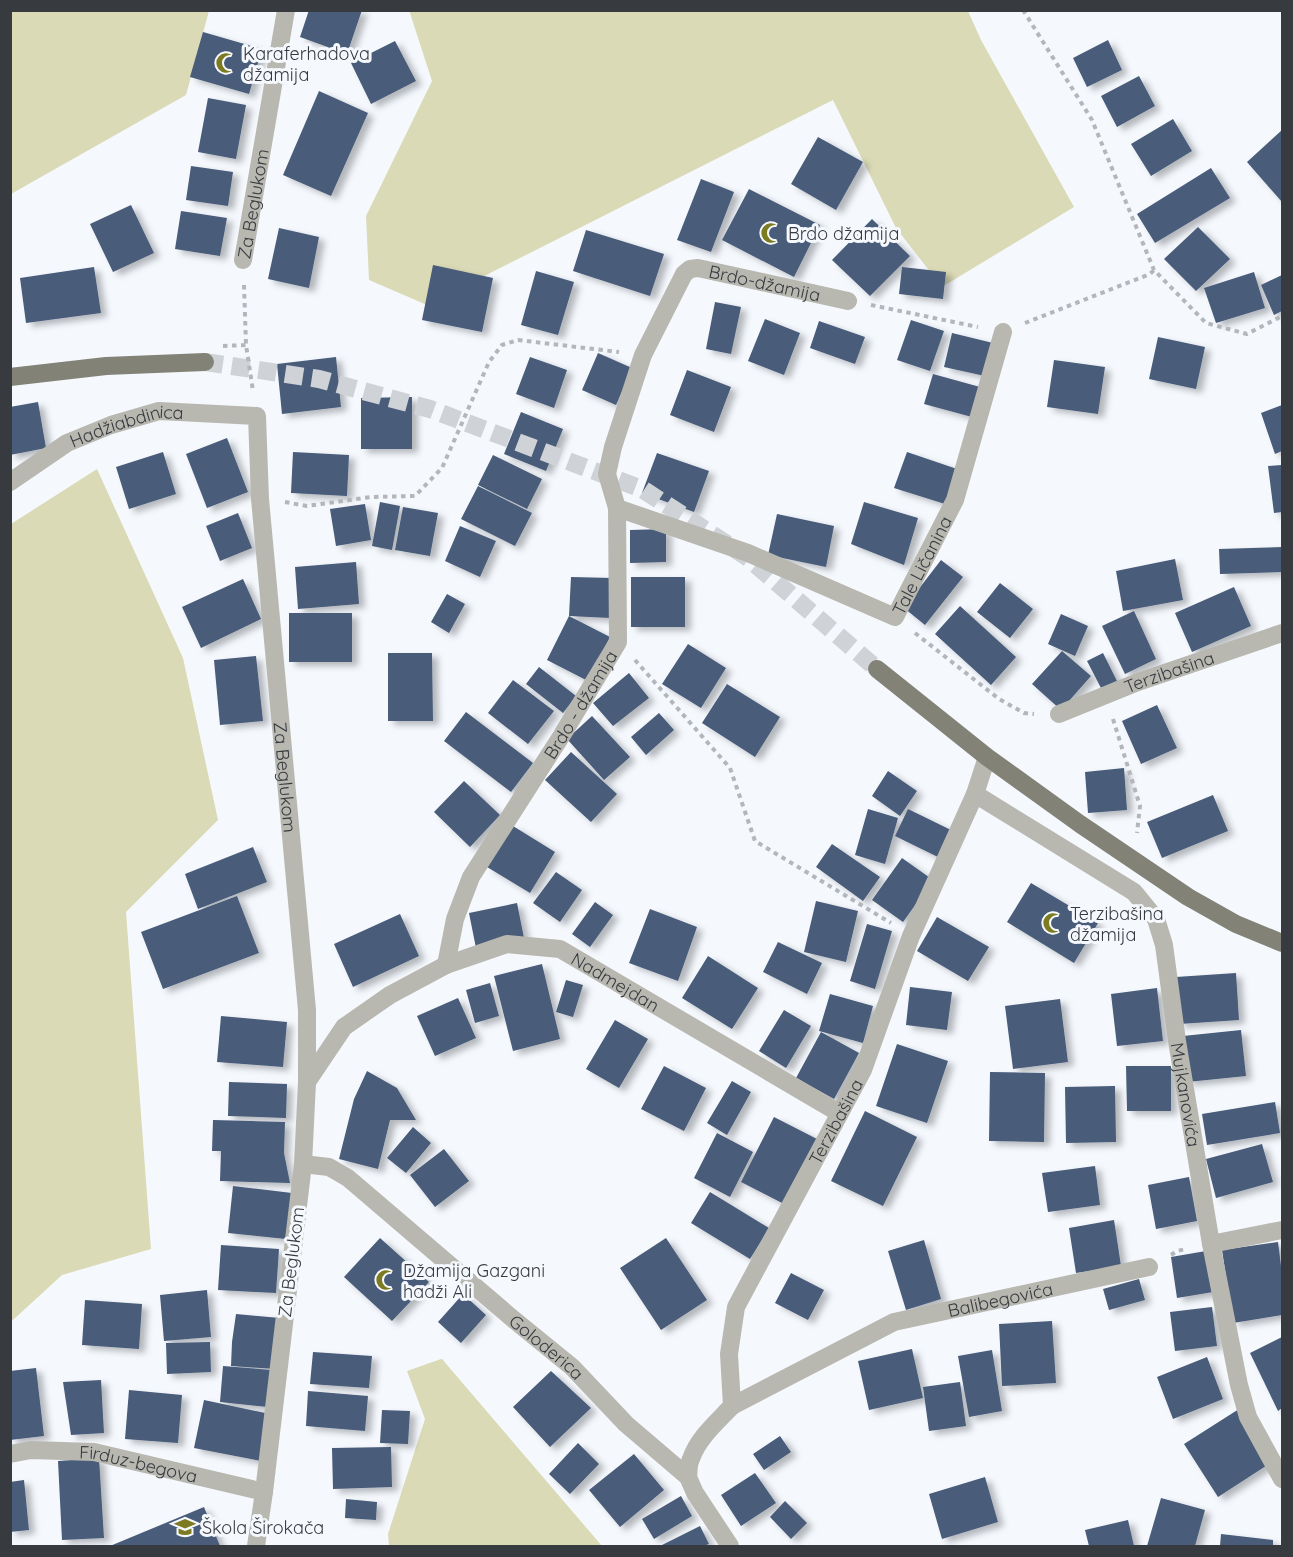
<svg xmlns="http://www.w3.org/2000/svg" width="1293" height="1557" font-family="Quicksand,sans-serif">
	<style>
		.green { fill: #dadab6 }
		.building { fill: #485b79; filter: url(#shadow) }
		.lines { fill: none; stroke-linecap: round; stroke-linejoin: round }
		.primary-tunnel { stroke: #cfd3d8; stroke-width: 18; stroke-dasharray: 18 9; stroke-linecap: butt }
		.path { stroke: #b3b6bb; stroke-width: 4; stroke-dasharray: 4.5 4.5; stroke-linecap: butt }
		.minor { stroke: #b8b8b1; stroke-width: 18 }
		.primary { stroke: #828276; stroke-width: 18 }
		.labels { text-anchor: middle; dominant-baseline: central; stroke-width: 6; stroke-linejoin: round; paint-order: stroke }
		.poi-label { font-size: 18px; fill: #373a3f; stroke: #f5f9fe; text-anchor: start }
		.street-label { font-size: 18px; fill: #373a3f; stroke: #f5f9fe }
	</style>
	<defs>
		<filter id="shadow"><feDropShadow dx="6" dy="4" stdDeviation="3" flood-color="#0004"/></filter>
	</defs>
	<rect width="100%" height="100%" fill="#f5f9fe"/>
	<path class="green" d="M409 10 968 11 981 40 1074 207 942 287 896 228 833 100 427 305 369 280 366 216 432 81Z
		M11 11H209L186 95 11 194Z
		M97 469 183 658 218 820 126 912 151 1249 62 1275 13 1320 11 1319V524Z
		M441 1359H442L602 1546H389L388 1534 425 1419 407 1371Z"/>
	<path class="building" d="M309 10H362L347 54 300 37Z
		M203 32 262 49 249 94 190 77Z
		M1108 40 1122 70 1087 87 1073 58Z
		M395 41 416 81 371 104 351 63Z
		M1139 76 1155 106 1117 127 1101 96Z
		M319 91 368 113 331 196 283 175Z
		M208 98 246 105 236 159 198 152Z
		M1173 119 1192 151 1151 176 1131 144Z
		M1282 130V202L1247 162Z
		M818 137 863 162 836 210 791 184Z
		M191 166 233 172 228 206 186 200Z
		M1211 168 1230 198 1155 243 1137 214Z
		M701 179 734 192 711 252 677 240Z
		M749 189 820 225 794 277 722 240Z
		M131 205 154 253 113 272 90 224Z
		M181 211 227 218 220 256 175 249Z
		M872 219 910 256 870 296 832 260Z
		M1198 227 1230 259 1196 291 1164 259Z
		M279 228 319 237 309 288 268 279Z
		M586 230 664 254 650 296 573 271Z
		M433 265 493 278 482 332 422 320Z
		M94 267 101 313 26 323 20 278Z
		M902 267 946 272 943 299 899 294Z
		M536 271 574 282 558 335 521 325Z
		M1254 272 1265 308 1216 323 1204 288Z
		M1282 275V311L1274 315 1261 285Z
		M715 302 741 307 731 354 706 349Z
		M765 319 800 333 784 375 748 361Z
		M911 320 944 331 930 371 897 360Z
		M819 321 865 337 855 364 810 348Z
		M952 333 993 343 985 376 944 367Z
		M1158 337 1205 347 1196 389 1149 379Z
		M598 353 632 368 616 405 582 390Z
		M336 357 341 407 282 414 277 364Z
		M530 357 567 370 554 408 516 394Z
		M1054 360 1105 367 1098 414 1047 407Z
		M687 370 731 387 714 432 670 415Z
		M933 374 980 387 972 417 924 404Z
		M412 397V449H361V398Z
		M38 402 46 448 10 455V407Z
		M1282 405V451L1275 454 1261 413Z
		M521 412 563 429 546 471 504 454Z
		M227 438 248 492 207 508 186 454Z
		M163 452 176 494 129 509 116 467Z
		M293 452 349 455 347 496 291 493Z
		M907 452 957 469 945 504 894 488Z
		M657 453 709 471 694 512 642 493Z
		M493 455 542 479 527 509 478 485Z
		M1282 465V512L1274 513 1268 466Z
		M478 486 532 513 515 546 461 519Z
		M380 502 400 506 392 550 372 546Z
		M864 502 918 518 904 565 851 544Z
		M365 504 371 540 336 546 330 509Z
		M403 507 438 513 430 556 395 550Z
		M238 513 252 548 220 561 206 526Z
		M777 514 834 526 826 567 768 555Z
		M460 526 496 541 480 577 445 561Z
		M666 529V562L630 563V530Z
		M1282 547V572L1220 574 1219 549Z
		M1175 559 1183 600 1123 611 1116 571Z
		M941 560 963 577 925 625 904 608Z
		M356 562 359 604 298 609 295 567Z
		M571 577 613 578 611 618 569 616 610 637 588 681 547 660 569 616Z
		M631 577H685V627H631Z
		M243 579 261 619 201 648 182 607Z
		M1000 583 1033 609 1010 638 977 612Z
		M1234 587 1251 626 1192 652 1175 613Z
		M447 594 465 604 449 633 431 622Z
		M960 606 1016 657 991 685 935 634Z
		M1134 611 1156 659 1125 674 1102 626Z
		M289 613H352V662H289Z
		M1061 614 1088 626 1075 656 1048 644Z
		M688 644 726 668 701 708 662 684Z
		M1062 651 1091 676 1061 710 1032 684Z
		M388 653H432L433 721H388Z
		M1103 653 1117 681 1101 688 1087 661Z
		M256 656 263 721 220 725 214 660Z
		M539 667 576 696 563 713 526 684Z
		M629 673 649 698 613 726 593 703Z
		M513 680 554 711 528 744 488 713Z
		M727 684 780 717 755 757 702 723Z
		M1157 705 1177 748 1141 764 1122 721Z
		M466 712 533 763 511 792 444 741Z
		M659 713 674 730 646 755 631 737Z
		M592 716 630 757 604 780 567 739Z
		M571 752 617 794 591 822 545 780Z
		M1124 768 1127 810 1088 813 1085 772Z
		M888 771 917 791 900 816 872 796Z
		M464 781 500 815 470 847 434 812Z
		M1213 795 1228 831 1162 858 1147 822Z
		M868 809 898 818 885 864 855 855Z
		M908 809 955 832 942 859 895 836Z
		M513 826 555 852 530 893 487 867Z
		M832 844 880 877 863 901 816 867Z
		M253 847 267 882 198 909 185 874Z
		M902 858 933 880 903 922 872 900Z
		M556 872 582 890 560 922 533 903Z
		M1031 883 1098 923 1074 963 1007 922Z
		M237 896 259 953 163 989 141 932Z
		M816 901 858 911 846 962 804 952Z
		M595 902 613 915 590 947 572 934Z
		M517 903 524 938 476 948 469 913Z
		M650 909 697 927 678 981 629 963Z
		M400 914 419 956 353 987 334 944Z
		M937 917 989 947 968 981 917 951Z
		M867 924 892 931 875 989 850 981Z
		M778 942 822 963 807 994 763 972Z
		M708 956 758 988 732 1029 682 998Z
		M542 964 560 1039 513 1051 494 976Z
		M1236 973 1239 1020 1179 1024 1176 977Z
		M566 980 583 985 573 1017 556 1012Z
		M490 983 499 1016 475 1023 466 990Z
		M910 987 952 992 947 1030 906 1025Z
		M1157 988 1163 1041 1117 1046 1111 994Z
		M830 994 873 1006 863 1043 819 1031Z
		M458 998 476 1038 435 1056 417 1016Z
		M1060 999 1068 1062 1013 1069 1005 1006Z
		M784 1010 811 1026 786 1068 759 1051Z
		M221 1016 287 1022 283 1067 217 1062Z
		M615 1020 648 1039 619 1088 586 1069Z
		M1241 1030 1246 1076 1187 1082 1183 1036Z
		M821 1032 859 1053 834 1099 796 1078Z
		M897 1044 948 1061 927 1123 876 1106Z
		M664 1066 706 1088 684 1131 641 1109Z
		M1126 1066H1171V1111H1127Z
		M367 1071 397 1088 416 1120H390L378 1169 339 1159 354 1099Z
		M990 1072 1045 1073 1044 1142 989 1141Z
		M732 1081 751 1092 727 1135 707 1123Z
		M229 1082 287 1084 286 1118 228 1116Z
		M1115 1086 1116 1142 1066 1143 1065 1087Z
		M1275 1102 1280 1133 1207 1145 1202 1114Z
		M865 1111 917 1137 883 1206 831 1181Z
		M774 1117 817 1139 784 1204 741 1182Z
		M213 1120 285 1122 284 1153 290 1183 220 1181 221 1151H212Z
		M413 1127 431 1143 406 1173 387 1158Z
		M717 1133 753 1152 730 1197 694 1178Z
		M1262 1144 1273 1182 1216 1198 1206 1159Z
		M444 1149 469 1181 435 1207 410 1175Z
		M1095 1166 1100 1205 1048 1212 1042 1173Z
		M1189 1177 1197 1221 1156 1229 1148 1185Z
		M233 1186 292 1193 286 1239 228 1233Z
		M710 1192 769 1228 750 1259 691 1223Z
		M1114 1220 1121 1266 1076 1273 1069 1228Z
		M380 1238 429 1282 392 1321 344 1277Z
		M666 1238 707 1300 661 1330 620 1268Z
		M924 1240 941 1299 906 1310 888 1251Z
		M1278 1242 1282 1274V1315L1233 1323 1222 1250Z
		M221 1245 279 1249 276 1293 218 1290Z
		M1206 1251 1213 1292 1177 1298 1171 1257Z
		M791 1273 824 1290 808 1320 775 1303Z
		M1139 1279 1145 1300 1109 1310 1103 1289Z
		M207 1290 211 1337 164 1341 160 1295Z
		M463 1294 486 1315 461 1343 438 1322Z
		M85 1300 142 1304 139 1349 82 1345Z
		M1212 1307 1217 1346 1175 1351 1170 1312Z
		M236 1314 280 1318 276 1369 231 1366 232 1342Z
		M1052 1321 1056 1383 1002 1386 999 1324Z
		M1282 1337V1408L1278 1411 1250 1353Z
		M210 1342 211 1372 167 1374 166 1343Z
		M912 1349 923 1398 869 1410 858 1361Z
		M992 1350 1002 1411 969 1417 958 1356Z
		M313 1352 372 1356 369 1388 310 1384Z
		M1207 1357 1223 1399 1173 1419 1157 1377Z
		M223 1366 271 1370 268 1407 220 1402Z
		M36 1368 44 1436 10 1440V1371Z
		M551 1371 591 1408 550 1447 513 1407Z
		M101 1380 104 1433 71 1435 63 1382Z
		M960 1382 966 1426 929 1431 923 1387Z
		M129 1390 182 1395 178 1443 125 1439Z
		M308 1391 368 1396 365 1431 306 1426Z
		M204 1400 270 1414 261 1461 194 1448Z
		M1239 1409 1272 1462 1218 1497 1184 1444Z
		M382 1410 410 1411 408 1444 380 1443Z
		M780 1436 791 1452 764 1470 753 1454Z
		M578 1443 599 1464 570 1494 549 1474Z
		M391 1447 392 1487 333 1489 332 1448Z
		M634 1454 664 1490 620 1527 589 1490Z
		M99 1458 104 1538 62 1540 58 1461Z
		M755 1473 776 1503 741 1526 721 1495Z
		M985 1477 998 1522 942 1539 929 1494Z
		M24 1480 29 1530 10 1532V1482Z
		M681 1496 692 1516 654 1539 642 1519Z
		M1161 1498 1205 1510 1195 1546H1147Z
		M346 1499 377 1502 376 1520 345 1518Z
		M785 1501 807 1523 791 1539 770 1517Z
		M204 1507 220 1546H110Z
		M1128 1520 1134 1546H1089L1085 1530Z
		M700 1526 709 1544 703 1546H660Z
		M1221 1534 1273 1540V1546H1220Z"/>
	<g class="lines">
		<path class="primary-tunnel" d="M205 362 319 379 430 409 642 489 747 557 877 669"/>
		<path class="path" d="M1023 10 1092 120 1154 270 1206 323 1247 334 1282 316
			M244 285 246 345 253 391
			M871 305 978 327
			M1025 323 1150 274 1154 270
			M223 346 246 345
			M285 502 307 506 371 497 415 496 442 468 489 362 502 345 518 340 619 352
			M915 633 999 699 1024 713 1034 714
			M635 660 730 768 755 841 891 923
			M1113 719 1140 806 1137 833
			M1171 1255 1177 1251 1186 1249"/>
		<g class="minor">
			<path id="s1" d="M243 260 286 10"/>
			<path id="s2" d="M10 482 67 443 111 425 159 411 257 416 260 499 307 1010V1082L303 1164 264 1492 256 1546"/>
			<path id="s3" d="M617 508 748 553 895 617 955 500 1003 332"/>
			<path id="s4" d="M1059 714 1138 682 1282 633"/>
			<path id="s5" d="M975 794 1134 892 1156 919 1164 945 1177 1041 1211 1244 1239 1385 1248 1417 1282 1479"/>
			<path id="s6" d="M446 965 455 919 471 877 562 735 618 642 617 508 607 474 613 447 643 355 684 274 690 269 698 268 848 301"/>
			<path id="s7" d="M307 1082 344 1027 390 995 446 965 507 944 560 949 839 1113"/>
			<path id="s8" d="M303 1164 329 1167 348 1178 513 1319 572 1367 626 1424 688 1477 695 1493 730 1546"/>
			<path d="M1211 1244 1282 1230"/>
			<path id="s9" d="M732 1406 894 1322 1149 1267"/>
			<path id="s10" d="M10 1454 31 1450 94 1452 264 1492"/>
			<path id="s11" d="M688 1477C689 1471 688 1464 691 1459 698 1438 717 1422 732 1406L729 1354 736 1307 863 1070 911 936 975 794 987 757"/>
		</g>
		<path class="primary" d="M10 377 106 366 205 362
			M877 669 987 757 1080 824 1188 897 1236 924 1282 943"/>
	</g>
	<defs>
		<g id="mosque-bare" transform="scale(1.62)"><path d="M3.5-4.9A6 6 0 1 0 3.5 4.9A5 5 0 1 1 3.5-4.9Z" fill="#7d7b22" stroke="#f5f9fe" stroke-width="2.5" paint-order="stroke"/></g>
		<g id="school-bare" transform="scale(1.62)"><path d="M0-5L7-2L0 1L-7-2ZM-4 1L0 2.5L4 1V4Q0 6-4 4Z" fill="#7d7b22" stroke="#f5f9fe" stroke-width="2.5" paint-order="stroke"/></g>
	</defs>
	<g fill-rule="evenodd">
		<use href="#mosque-bare" x="226" y="63"/>
		<use href="#mosque-bare" x="771" y="233"/>
		<use href="#mosque-bare" x="1053" y="923"/>
		<use href="#mosque-bare" x="386" y="1280"/>
		<use href="#school-bare" x="185" y="1527"/>
	</g>
	<g class="labels">
		<g class="poi-label">
			<text x="243" y="53">Karaferhadova<tspan x="243" dy="21">džamija</tspan></text>
			<text x="788" y="233">Brdo džamija</text>
			<text x="1070" y="913">Terzibašina<tspan x="1070" dy="21">džamija</tspan></text>
			<text x="403" y="1270">Džamija Gazgani<tspan x="403" dy="21">hadži Ali</tspan></text>
			<text x="202" y="1527">Škola Širokača</text>
		</g>
		<g class="street-label">
			<text stroke="none"><textPath href="#s1" startOffset="57">Za Beglukom</textPath></text>
			<text stroke="none"><textPath href="#s6" startOffset="838">Brdo-džamija</textPath></text>
			<text stroke="none"><textPath href="#s2" startOffset="132">Hadžiabdinica</textPath></text>
			<text stroke="none"><textPath href="#s3" startOffset="357">Tale Ličanina</textPath></text>
			<text stroke="none"><textPath href="#s4" startOffset="118">Terzibašina</textPath></text>
			<text stroke="none"><textPath href="#s6" startOffset="296">Brdo - džamija</textPath></text>
			<text stroke="none"><textPath href="#s2" startOffset="627">Za Beglukom</textPath></text>
			<text stroke="none"><textPath href="#s7" startOffset="368">Nadmejdan</textPath></text>
			<text stroke="none"><textPath href="#s5" startOffset="400">Mujkanovića</textPath></text>
			<text stroke="none"><textPath href="#s11" startOffset="396">Terzibašina</textPath></text>
			<text transform="translate(291 1262) rotate(-83)">Za Beglukom</text>
			<text stroke="none"><textPath href="#s9" startOffset="291">Balibegovića</textPath></text>
			<text stroke="none"><textPath href="#s8" startOffset="309">Goloderica</textPath></text>
			<text stroke="none"><textPath href="#s10" startOffset="130">Firduz-begova</textPath></text>
		</g>
	</g>
	<rect width="1293" height="1557" fill="none" stroke="#373a3f" stroke-width="24"/>
</svg>
